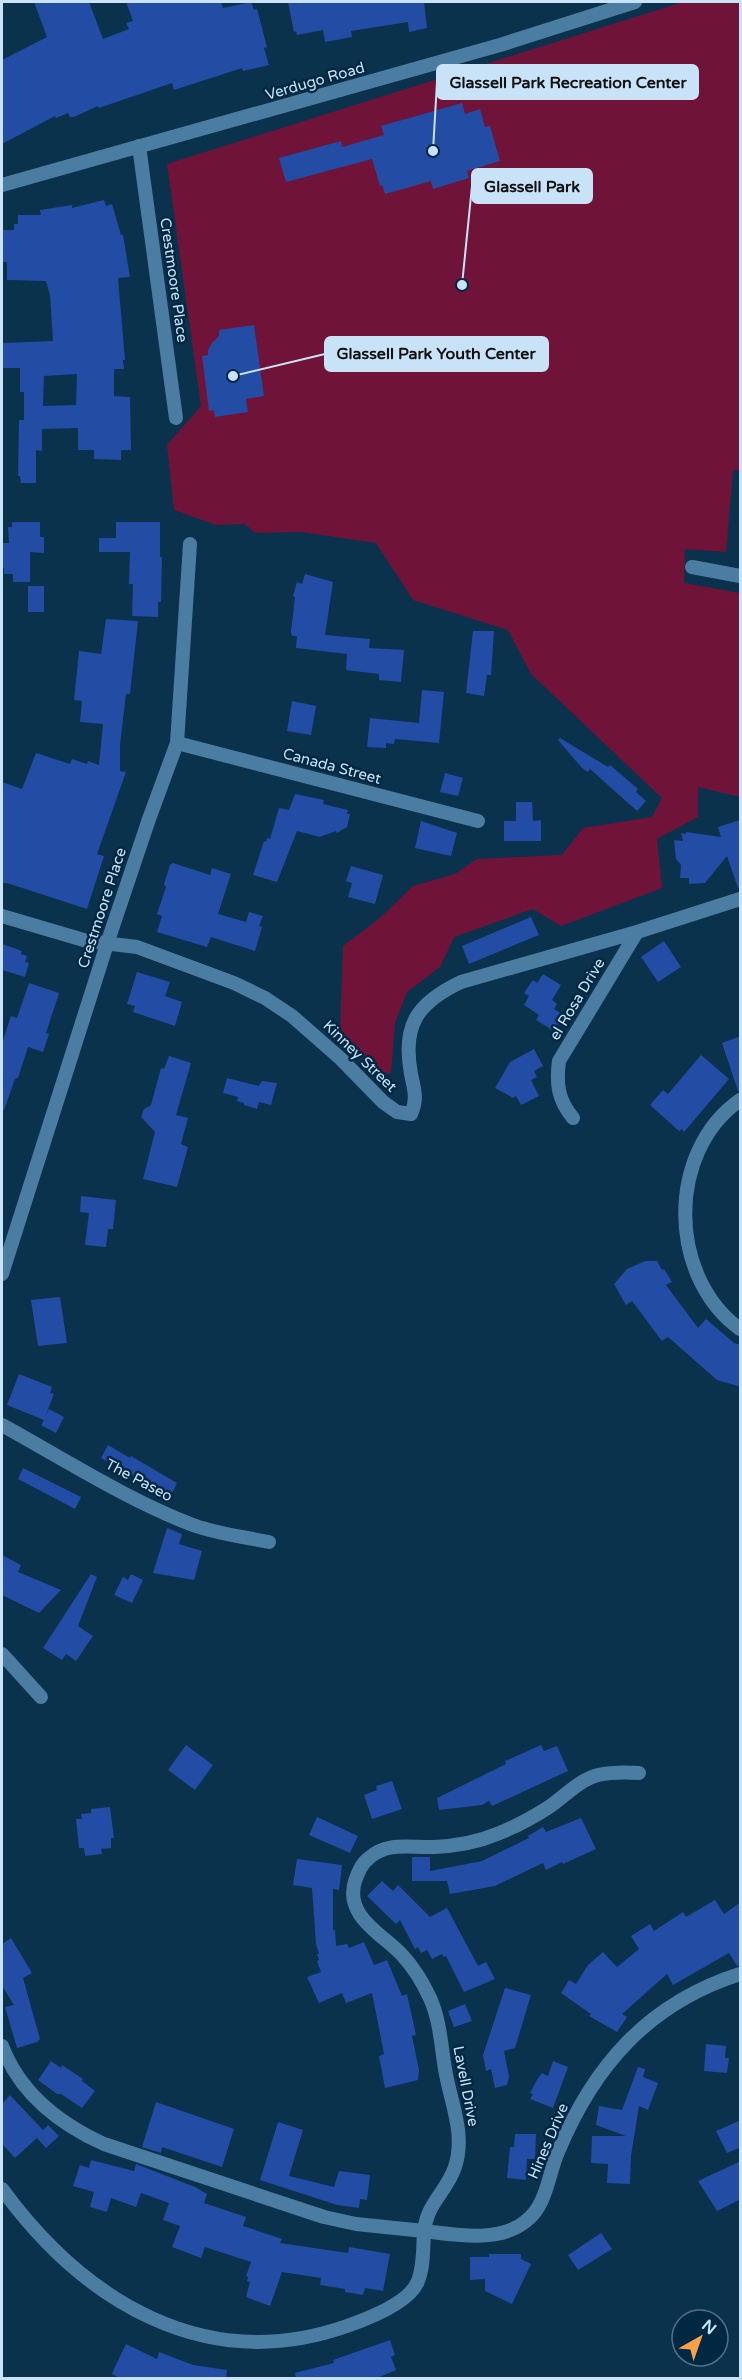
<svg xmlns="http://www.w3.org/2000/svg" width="742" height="2380" font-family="'Varela Round',sans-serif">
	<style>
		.green { fill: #701338 }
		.building { fill: #234ca4; fill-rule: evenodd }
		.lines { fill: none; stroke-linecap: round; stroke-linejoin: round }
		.street { stroke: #4b7da3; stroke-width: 14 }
		.labels { text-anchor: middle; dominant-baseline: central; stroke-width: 5; stroke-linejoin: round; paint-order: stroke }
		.street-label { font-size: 15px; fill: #c8e2f7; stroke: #002842 }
		.leader { fill: none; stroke: #c8e2f7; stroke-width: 2 }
		.callout-dot { fill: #c8e2f7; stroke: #002842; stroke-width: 2 }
		.callout { fill: #c8e2f7; stroke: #c8e2f7; stroke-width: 2 }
		.callout-label { font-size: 16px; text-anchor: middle; font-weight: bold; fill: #111 }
	</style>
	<rect width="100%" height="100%" fill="#0a324d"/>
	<path class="green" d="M683 2H740V470H733L726 552 685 549 684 583 740 593V797L698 787V817L657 839 662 888 561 926 533 909 454 937 440 967 407 992 395 1023 391 1073 374 1072 340 1030 343 946 380 918 413 886 455 874 477 859 562 855 583 828 652 817 662 798 531 674 508 630 413 600 376 543 301 532 255 533 245 524 216 525 174 510 167 445 201 406 167 164Z"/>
	<path class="building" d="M34 2H89L103 39 129 29 126 23 133 21 126 2H221L223 8 251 2 254 10 257 9 267 47 264 48 269 65 243 71 242 68 174 90 172 83 99 108 98 106 74 117H70L68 113 56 118 55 116 2 144V60L47 37Z
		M288 2H424L427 28 409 32 408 22 351 31 352 37 325 42 323 30 297 35 296 31 294 32Z
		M462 103 465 114 480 109 485 127 490 126 500 161 467 171 469 178 433 189 431 181 385 194 382 185 380 186 372 159 286 182 279 158 341 141 342 147 384 135 381 126Z
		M104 200 106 206 112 204 121 235H123L130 277 118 278 125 360H123L124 369H114V396L130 397 131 450H121V460L94 459V450H78V428L42 429V451L36 450V483H21L20 476H18L19 420H24V392H20V368H2V343L53 341 50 295 46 281 7 280V262H2V230H14V224H18V215H41L40 210 72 205V208ZM77 374 76 405 43 406 44 376Z
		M254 325 264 396 246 399 248 412 215 417 214 410 209 411 202 356 208 355V350L212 343 219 336V330Z
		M12 522H40V537H44V553L30 552V582H13V574H4V568H2V543H9L8 527H12Z
		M116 522H160V557H162L161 602H158V617L132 616 133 584H129L130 552H99V538H116Z
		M305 574 333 582 325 635 370 639 369 648 404 650 401 682 379 680V674L346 670 347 654 296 648 297 636H292L291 632 295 597 293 596 297 582 302 584Z
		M28 586H44V612H28Z
		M106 619 138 621 130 694H126L120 745V771L126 772 97 854 104 856 87 909 7 883H2V782L22 789 36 753 70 764 72 759 87 764 88 761 99 765 103 724 80 722 82 701 74 700 79 651 101 654Z
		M473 631H494L491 675H487L484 696 466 693Z
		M422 690 444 692 439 743 395 739 394 744 386 743V748L367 747 370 718 419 723Z
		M292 701 316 706 311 735 287 731Z
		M560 738 608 767 610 765 638 789 636 792 646 801 637 811 590 769 588 772 582 768 558 740Z
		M445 773 463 778 458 796 440 792Z
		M295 794 324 800 323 804 348 810 347 814H350L347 827 337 833 336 831 320 837 297 831 277 882 253 875 264 841 266 842 267 838 270 839 279 808 289 810Z
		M516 802H532L533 821 541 820V841H504V821H516Z
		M740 820V887L738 888 727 856 705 883 689 884V878H680L681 865 676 859 674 840 683 841 681 833 686 834V832L721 837 718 827Z
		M421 821 457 833 451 856 415 848Z
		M173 863 210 875 212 868 231 874 218 914 246 922 249 912 263 916 259 926 262 927 255 951 211 937 207 947 157 932 162 916 157 914 166 887 164 884 170 865Z
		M351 866 383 875 375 904 348 897 352 883 346 881Z
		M531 917 539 935 469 964 462 946Z
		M664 941 681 967 658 982 641 957Z
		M2 944 22 951 21 954 27 956 25 962 29 963 25 977 2 970Z
		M137 972 170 982 165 996 182 1002 175 1026 133 1012 135 1006 127 1004Z
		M543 974 561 985 552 1000 557 1004 554 1009 564 1015 554 1031 536 1020 539 1015 524 1005 529 996 524 993 533 980 537 983Z
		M29 983 59 993 46 1033 49 1034 43 1052 28 1047 18 1078 15 1079 4 1110H2V1043L11 1016 17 1018Z
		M741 1036V1090L738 1091 722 1043Z
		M534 1049 543 1066 534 1071 537 1077 531 1080 539 1096 521 1105 516 1096 513 1098 495 1088 510 1062Z
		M701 1055 729 1079 684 1132 682 1129 679 1131 650 1105 663 1090 668 1094Z
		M169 1056 191 1063 176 1115 188 1118 181 1144 188 1147 177 1187 143 1179 155 1132 141 1117 144 1109 151 1105 161 1068 164 1069Z
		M227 1078 259 1086 262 1081 277 1083 271 1105 259 1102 257 1109 244 1105V1103L237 1101 238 1097 223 1093Z
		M81 1196 116 1200 113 1229H108L106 1247 85 1245 89 1213 80 1212Z
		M645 1261H657L662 1270 664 1269 672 1282 666 1285 698 1328 706 1319 734 1343 741 1345V1387L717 1380 668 1337 662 1341 632 1301 626 1305 614 1284 627 1269Z
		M60 1297 67 1343 38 1346 31 1300Z
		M19 1374 52 1387 50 1393 54 1394 45 1417 49 1409 64 1417 56 1433 41 1425 44 1420 7 1405Z
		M108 1445 130 1458 131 1456 177 1483 172 1493 138 1476 137 1478 101 1458Z
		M23 1468 81 1497 75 1509 18 1479Z
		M167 1528 182 1534 179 1544 202 1551 194 1580 153 1573Z
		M2 1555 21 1565 18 1572 61 1590 39 1613 2 1595Z
		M91 1574 97 1577 78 1626 93 1636 76 1661 66 1654 62 1660 43 1648Z
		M131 1574 143 1580 132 1603 114 1595 123 1577 128 1580Z
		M186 1745 213 1765 195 1790 168 1770Z
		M541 1745 544 1751 557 1746 568 1771 492 1806 489 1801 482 1805 439 1810 437 1798 506 1764 505 1761Z
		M392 1781 402 1809 372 1819 364 1795 377 1790 376 1786Z
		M110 1807 114 1838H111V1848L101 1849 102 1854 85 1856 84 1848H79L76 1819H82L81 1814 91 1813V1809Z
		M317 1817 358 1836 350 1853 309 1835Z
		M581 1818 596 1849 563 1864 562 1862 546 1870 543 1863 495 1886 450 1894 447 1881H412V1857H430V1871L482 1861 529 1838 528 1836 543 1827 546 1832Z
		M297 1859 342 1865 339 1890 333 1889V1931L335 1929 336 1946 347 1944 349 1948 364 1942 374 1965 387 1960 402 1996 407 1994 416 2035 412 2036 419 2070 418 2080 385 2088 379 2056 384 2054 372 1993 346 2003 342 1993 319 2003 307 1977 321 1972 317 1961 319 1960 317 1954H319L316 1944 312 1888 293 1885Z
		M382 1881 393 1891 398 1885 430 1917 447 1908 478 1966 486 1962 495 1979 464 1992 446 1956 444 1957 442 1954 432 1959 427 1950 421 1953 418 1947 415 1949 400 1920 396 1924 367 1896Z
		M715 1900 724 1914 741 1902V1965L737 1966 729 1953 673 1985 667 1974 622 2014 627 2017 617 2032 589 2016 591 2014 561 1993 569 1980 576 1984 588 1965 603 1952 617 1967 639 1949 631 1936 650 1924 654 1931 683 1912 686 1917Z
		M11 1938 32 1973 23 1978 40 2039 37 2042 17 2048 5 2007 14 2005 2 1986V1944Z
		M505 1988 531 1995 515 2048 504 2051 509 2077 507 2085 495 2088 491 2069 486 2071 483 2055Z
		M465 2004 472 2021 454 2027 448 2011Z
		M706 2044 726 2046 725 2058H729L727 2073 704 2071Z
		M51 2061 61 2068 62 2065 83 2079 82 2081 95 2091 82 2108 61 2094H57L38 2080Z
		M553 2061 568 2067 553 2108 530 2099 533 2094 530 2093 538 2078 542 2073 548 2076Z
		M638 2067 645 2069 643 2077 658 2083 648 2110 639 2106 631 2156 630 2184 607 2183 608 2164 591 2163 592 2136H626L596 2125 599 2106 622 2110Z
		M10 2095 43 2130 48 2125 59 2136 46 2148 37 2138 15 2158 2 2144V2104Z
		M156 2102 234 2129 222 2167 162 2147 161 2153 142 2147Z
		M741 2120V2147L727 2153 716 2131Z
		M278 2122 303 2130 289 2176 334 2187 339 2171 370 2175 367 2200 360 2199 359 2208 337 2205 260 2180Z
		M515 2134H536L535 2159H527L526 2180 507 2178 510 2147H514Z
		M91 2160 134 2171 136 2164 195 2187 207 2194 204 2203 246 2217 243 2226 282 2239 280 2243 348 2253 349 2247 390 2254 383 2291 365 2288 363 2295 345 2292V2289L320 2285 321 2278 282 2272 270 2306 246 2297 250 2282 247 2281 248 2277 246 2276 251 2262 205 2247 201 2258 172 2247 180 2226 163 2220 169 2203 141 2193 136 2207 111 2198 107 2212 90 2207 94 2192 73 2186 80 2165 89 2168Z
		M741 2161V2199L717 2211 698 2181Z
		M601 2233 612 2249 578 2270 568 2255Z
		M489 2254H521V2259L531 2264 512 2304 485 2291V2279L470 2280V2257H489Z
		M390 2340 395 2355 391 2357 396 2370 375 2379H296L295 2373 334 2363 333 2360Z
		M126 2344 157 2359 159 2352 193 2365 227 2370 226 2379H121L112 2374 113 2371Z"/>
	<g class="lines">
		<path class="street" d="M139 146 176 418
			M2 185 500 45 635 2
			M692 567 740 576
			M177 743 478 821
			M2 916 87 941 137 947 234 983 265 998 292 1016 341 1059 383 1102 397 1112 411 1114C418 1099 414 1089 411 1074 402 1025 417 1003 461 982L637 932 740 899
			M740 1100C666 1152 668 1277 740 1329
			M573 1118C558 1100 556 1084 559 1061L637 932
			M2 1274 107 944 149 819 177 743 190 544
			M2 1425C62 1458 129 1501 193 1525 218 1534 243 1537 269 1542
			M2 1654 41 1697
			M2 2046C20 2093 60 2124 104 2144L324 2217 356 2224 424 2231C428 2201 446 2193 455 2167 466 2133 450 2101 445 2069 441 2045 440 2020 430 1998 423 1983 414 1968 403 1956 383 1934 344 1917 355 1881 358 1872 362 1863 369 1858 387 1841 412 1848 434 1847 455 1846 478 1842 497 1834 515 1827 532 1818 549 1807 565 1796 579 1780 598 1775 612 1772 625 1772 639 1773
			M2 2189C84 2301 205 2376 347 2326 367 2319 410 2303 418 2281 424 2266 423 2247 424 2231 456 2235 500 2243 526 2221 547 2205 548 2175 558 2152 594 2065 649 2003 740 1974"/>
	</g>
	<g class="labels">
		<g class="street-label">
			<text transform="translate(315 81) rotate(-16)">Verdugo Road</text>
			<text transform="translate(174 280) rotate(82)">Crestmoore Place</text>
			<text transform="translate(332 766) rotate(15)">Canada Street</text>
			<text transform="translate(102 908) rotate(-72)">Crestmoore Place</text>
			<text transform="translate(577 999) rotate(-59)">el Rosa Drive</text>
			<text transform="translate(360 1056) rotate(44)">Kinney Street</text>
			<text transform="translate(139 1480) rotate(28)">The Paseo</text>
			<text transform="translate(466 2086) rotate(79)">Lavell Drive</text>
			<text transform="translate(548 2141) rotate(-67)">Hines Drive</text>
		</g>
	</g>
	<path class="leader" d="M433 151L437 82M462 285L472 186M233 376L325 354"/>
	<g class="callout-dot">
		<circle cx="433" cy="151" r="6"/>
		<circle cx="462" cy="285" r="6"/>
		<circle cx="233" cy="376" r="6"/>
	</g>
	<g class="callout">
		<rect x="437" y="65" width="261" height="34" rx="6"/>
		<rect x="472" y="169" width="120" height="34" rx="6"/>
		<rect x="325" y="337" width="223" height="34" rx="6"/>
	</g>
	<g class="callout-label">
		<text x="568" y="88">Glassell Park Recreation Center</text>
		<text x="532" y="192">Glassell Park</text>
		<text x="436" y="359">Glassell Park Youth Center</text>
	</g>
	<rect width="742" height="2380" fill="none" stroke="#c8e2f7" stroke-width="6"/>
	<g transform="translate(700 2338) rotate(40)"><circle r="28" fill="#002842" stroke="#50728a" stroke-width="1.5"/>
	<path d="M0-4.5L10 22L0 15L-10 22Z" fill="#f7a14a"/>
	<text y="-9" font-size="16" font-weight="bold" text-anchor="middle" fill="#c8e2f7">N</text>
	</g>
</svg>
